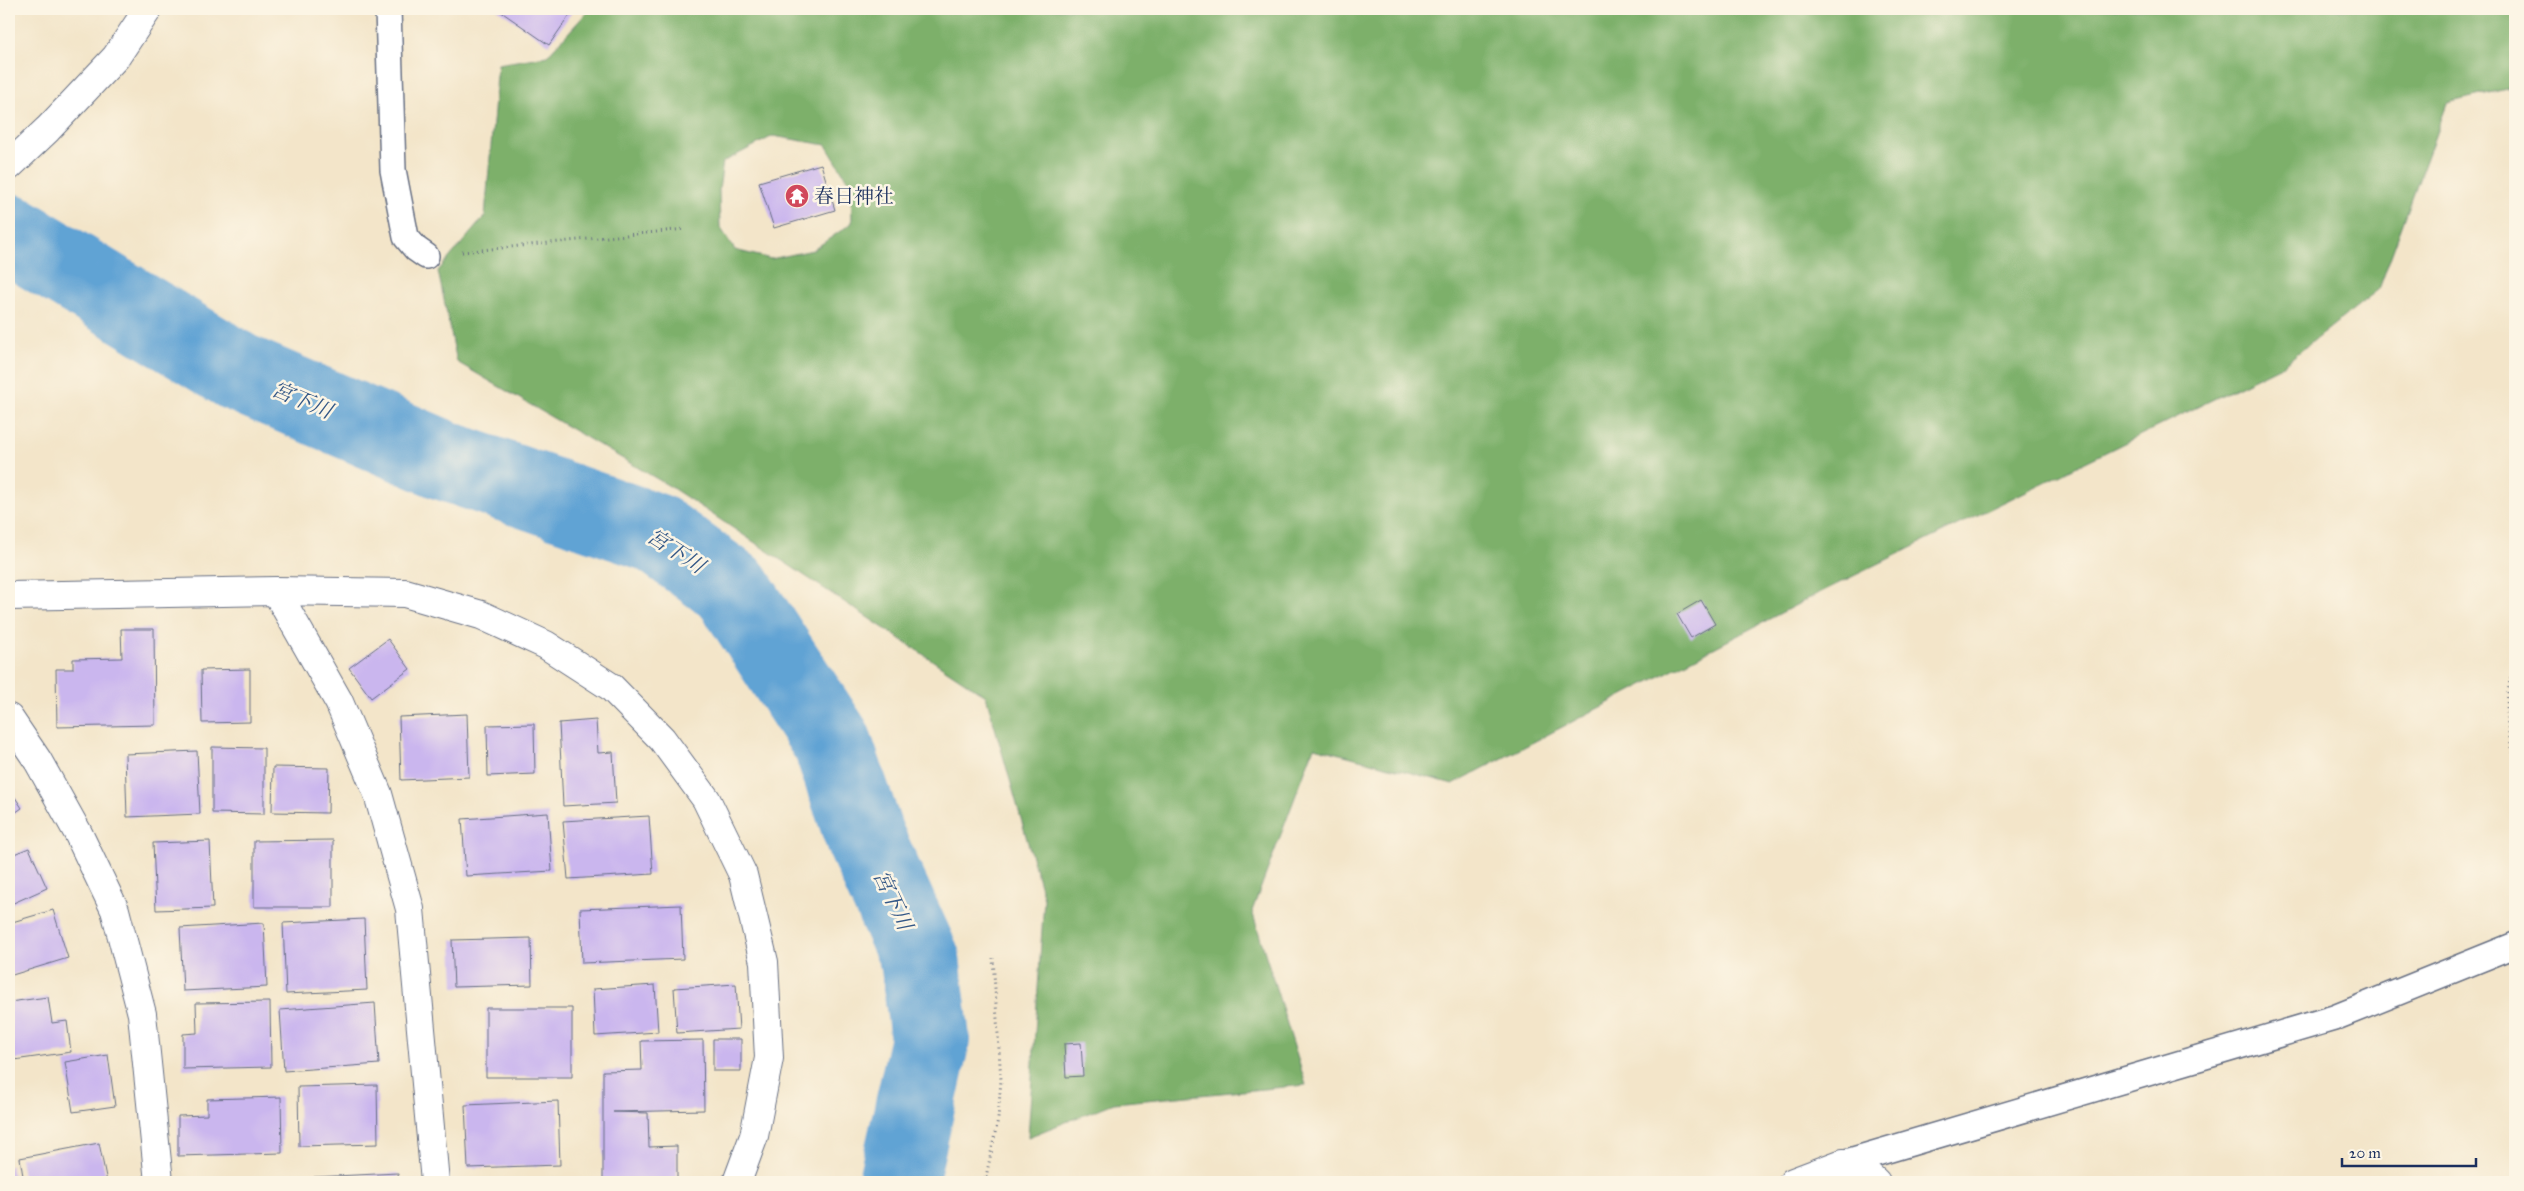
<svg xmlns="http://www.w3.org/2000/svg" width="2524" height="1191" font-family="'IM FELL Great Primer','Noto Serif JP',serif">
	<style>
		.forest { fill: #7db06b; stroke: #4c7064; fill-rule: evenodd }
		.lines { fill: none; stroke-linecap: round; stroke-linejoin: round }
		.river { stroke: #61a3d4; stroke-width: 80 }
		.building { fill: #cab6ee }
		.lane-casing { stroke: #676f83; stroke-width: 28 }
		.street-casing { stroke: #676f83; stroke-width: 30 }
		.path { stroke: #676f83; stroke-width: 3; stroke-dasharray: 1 4; stroke-linecap: butt }
		.lane { stroke: #fff; stroke-width: 25 }
		.street { stroke: #fff; stroke-width: 28 }
		.labels { text-anchor: middle; dominant-baseline: central; stroke-width: 5; stroke-linejoin: round; paint-order: stroke }
		.poi-label { font-size: 20px; fill: #1b2f5e; stroke: #fcf5e5; text-anchor: start }
		.water-label { font-size: 21px; font-style: italic; fill: #345887; stroke: #fcf5e5 }
	</style>
	<rect width="100%" height="100%" fill="#fcf5e5"/>
	<filter id="ink" filterUnits="userSpaceOnUse"><feTurbulence type="fractalNoise" baseFrequency=".02" numOctaves="2"/><feDisplacementMap in="SourceGraphic" scale="10" xChannelSelector="R" yChannelSelector="G"/><feConvolveMatrix kernelMatrix="1 2 1 2 8 2 1 2 1" color-interpolation-filters="sRGB"/></filter>
	<filter id="wash" filterUnits="userSpaceOnUse"><feTurbulence type="fractalNoise" baseFrequency=".0096" numOctaves="4" result="noise"/><feDisplacementMap in="SourceGraphic" scale="20" xChannelSelector="R" yChannelSelector="G"/><feGaussianBlur stdDeviation="1.12" result="paint"/><feColorMatrix in="noise" values="0 0 0 0 0 0 0 0 0 0 0 0 0 0 0 0 0 1.4 0 .05"/><feComposite in="paint" operator="in"/></filter>
	<g filter="url(#wash)">
		<rect width="100%" height="100%" fill="#f3e5c9"/>
		<path class="forest" d="M590 9H2515V87L2447 103 2379 289 2283 365 1823 591 1453 784 1314 747 1252 911 1306 1085 1114 1103 1028 1137 1044 899 986 696 671 487 457 362 438 271 485 216 498 64 547 56ZM773 136 826 145 851 186 852 223 813 250 771 259 735 250 720 227 719 190 723 162Z"/>
		<g class="lines">
			<path class="river" d="M9 233 238 372 446 461 655 533 732 589 832 742 865 838 920 959 930 1039 898 1182"/>
		</g>
		<g id="blocks">
			<path class="building" d="M497 9H574L549 45Z
				M821 164 835 210 774 228 759 182Z
				M1701 600 1715 624 1691 638 1677 614Z
				M121 629H154L155 725 57 727 56 669H73V659L122 658Z
				M388 639 410 669 371 698 349 668Z
				M250 669V722L202 723 201 670Z
				M467 714 469 777 401 780 399 717Z
				M596 720 598 753 613 752 616 803 563 806 559 723Z
				M534 724 535 774 488 776 487 725Z
				M212 747 264 748V814L212 813Z
				M197 751 200 814 127 817 125 754Z
				M273 767 329 768 328 813 272 812Z
				M9 788 22 808 9 817Z
				M548 813 552 871 466 876 462 819Z
				M649 816 653 874 568 879 563 821Z
				M333 840V907H254V841Z
				M210 841 213 908 156 910 153 843Z
				M29 848 47 888 9 905V856Z
				M681 905 683 959 582 963 580 909Z
				M53 910 68 958 9 976V923Z
				M364 919 367 990 286 994 283 923Z
				M264 923 267 987 183 991 180 928Z
				M531 938 532 985 454 987 452 940Z
				M736 984 739 1029 677 1033 674 988Z
				M655 985 658 1032 595 1036 593 989Z
				M48 997 52 1023 67 1021 71 1052 14 1060 9 1002Z
				M270 1002 271 1067 183 1069V1034L197 1033 196 1003Z
				M375 1003 379 1064 284 1071 280 1010Z
				M486 1008H572V1077H486Z
				M713 1039H741V1071H713Z
				M703 1040 704 1110 613 1112 648 1113 649 1147 677 1146V1182H603V1071L642 1070 641 1041Z
				M1081 1043 1083 1076 1066 1077 1064 1044Z
				M108 1055 115 1106 73 1112 65 1062Z
				M377 1085 378 1144 299 1146 298 1087Z
				M281 1097 282 1153 178 1156V1116L207 1115V1099Z
				M558 1101 560 1165 468 1168 465 1105Z
				M99 1143 107 1182H24L20 1158Z
				M9 1166H11L14 1182H9Z
				M398 1173 399 1182H314V1177Z"/>
		</g>
	</g>
	<g filter="url(#ink)">
		<use href="#blocks" fill-opacity="0" stroke="#676f83" stroke-width="1"/>
		<g class="lines">
			<g class="lane-casing">
				<path id="lane" d="M388 9 393 170 406 237 416 249 426 256
					M1843 1163 2334 1018 2515 945"/>
			</g>
			<g class="street-casing">
				<path id="street" d="M9 166 48 129 116 57 148 9
					M276 591 339 702 378 794 410 909 435 1182
					M9 596 276 591 405 593 481 615 546 645 611 687 662 739 706 799 743 875 764 962 769 1058 754 1136 737 1182
					M9 718 38 761 78 833 115 910 142 1014 159 1182
					M1793 1182 1843 1163 1865 1172 1876 1182"/>
			</g>
			<path class="path" d="M462 252 685 229
				M2515 663C2504 694 2505 726 2515 758
				M985 1182 998 1119 1001 1080 993 958"/>
			<use href="#lane" class="lane"/>
			<use href="#street" class="street"/>
		</g>
	</g>
	<defs>
		<g id="temple-disc" transform="scale(1.25)"><circle r="9.5" fill="#d1495b" stroke="#fcf5e5"/><path d="M0-6L5-2H3V0L6.5 2.5H4V6H1.5V3h-3V6H-4V2.5H-6.5L-3 0V-2H-5Z" fill="#fff"/></g>
	</defs>
	<g fill-rule="evenodd">
		<use href="#temple-disc" x="797" y="196"/>
	</g>
	<g class="labels">
		<g class="poi-label">
			<text x="814" y="196">春日神社</text>
		</g>
		<g class="water-label">
			<text transform="translate(302 400) rotate(23)">宮下川</text>
			<text transform="translate(676 551) rotate(33)">宮下川</text>
			<text transform="translate(893 900) rotate(65)">宮下川</text>
		</g>
	</g>
	<rect width="2524" height="1191" fill="none" stroke="#fcf5e5" stroke-width="30"/>
	<path d="M2342 1158v8h134v-8" fill="none" stroke="#1b2f5e" stroke-width="2.5"/>
	<text x="2349" y="1158" font-size="15" fill="#1b2f5e" stroke="#fcf5e5" stroke-width="4" paint-order="stroke">20 m</text>
</svg>
